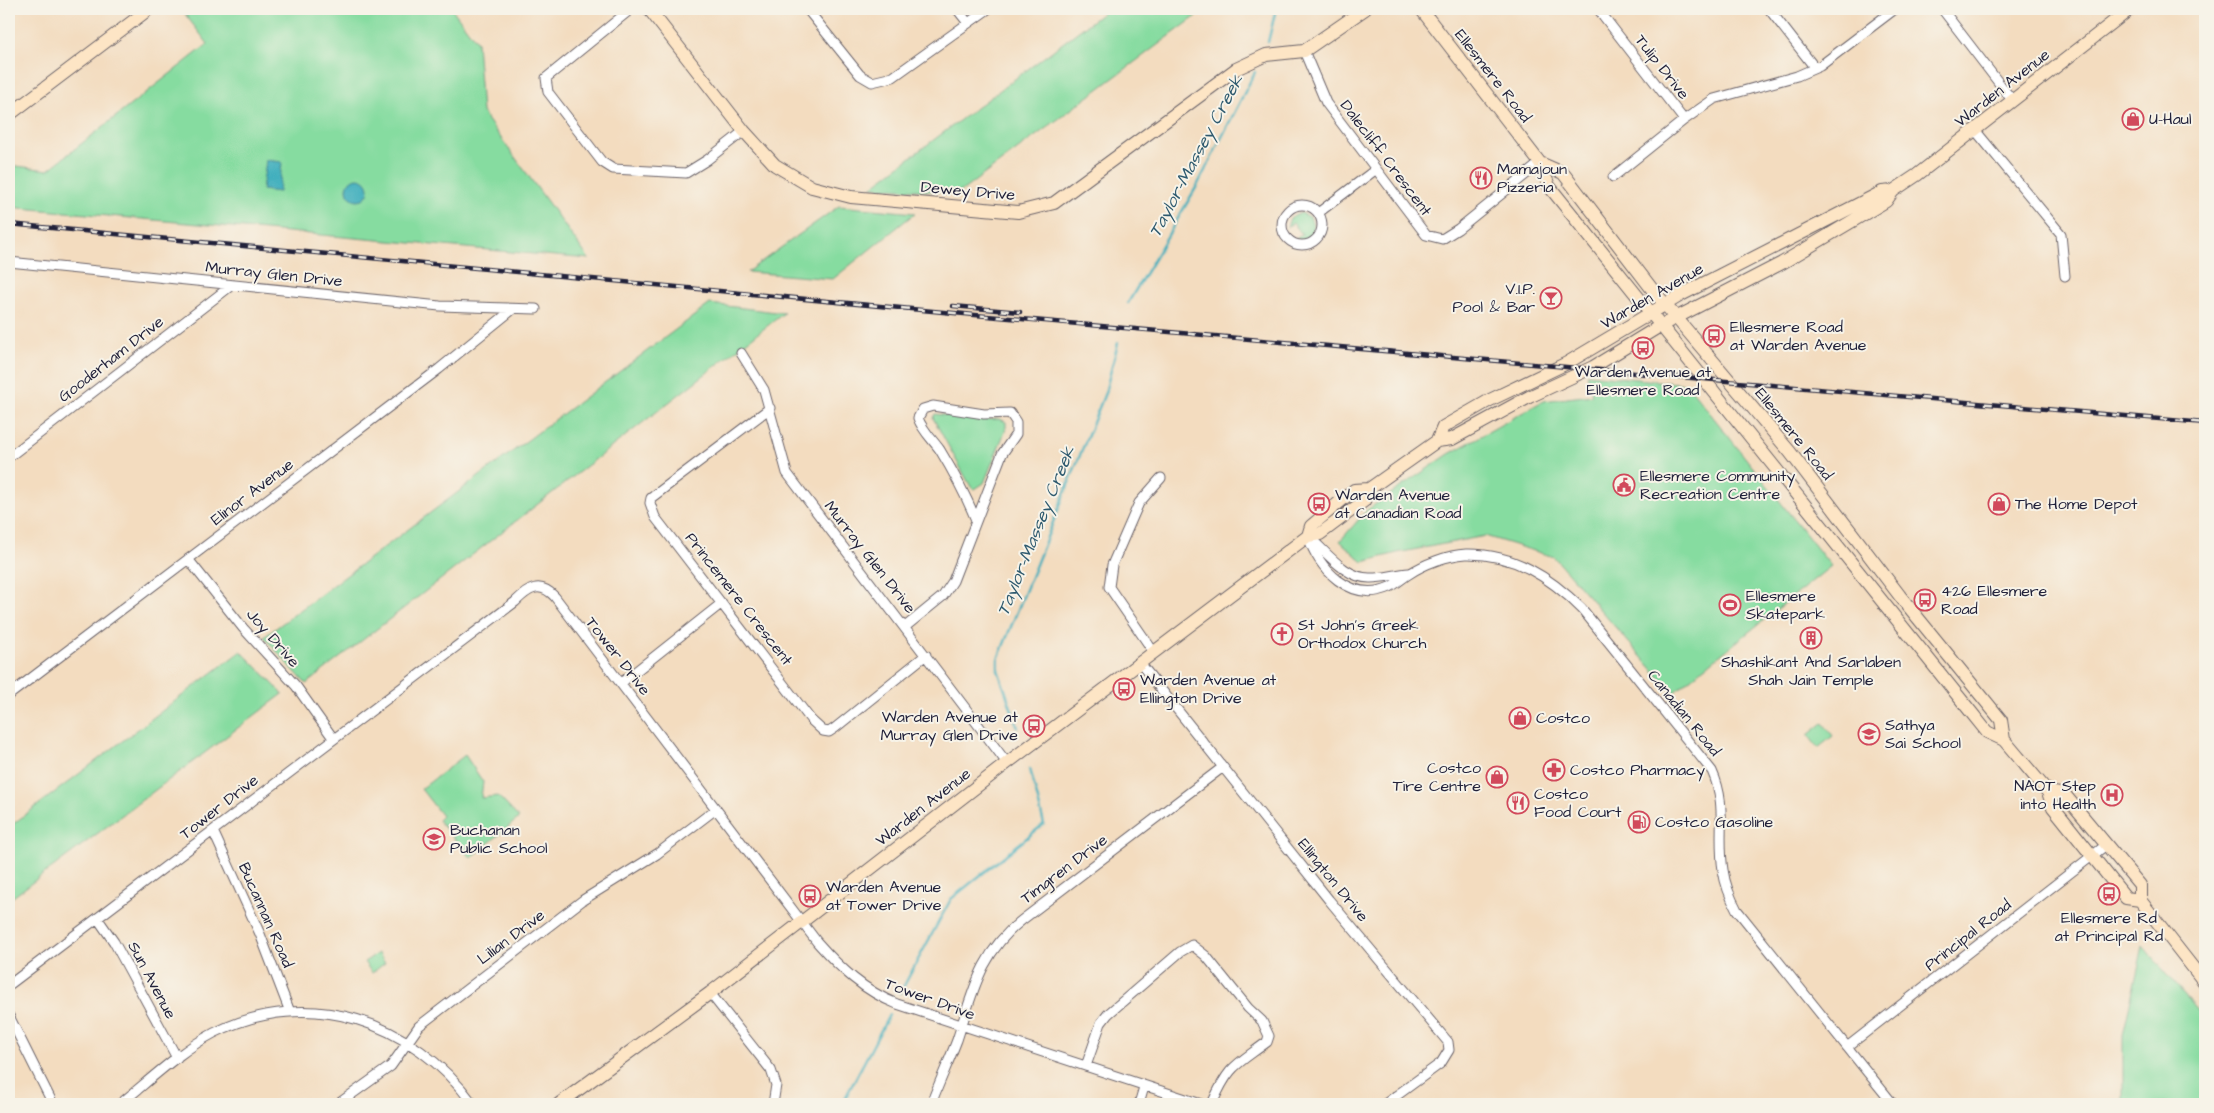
<svg xmlns="http://www.w3.org/2000/svg" width="2214" height="1113" font-family="'Architects Daughter',sans-serif">
	<style>
		.green { fill: #86dca0; stroke: #547f6e }
		.water { fill: #41afbd; stroke: #32687c }
		.lines { fill: none; stroke-linecap: round; stroke-linejoin: round }
		.stream { stroke: #41afbd; stroke-width: 2.5 }
		.street-casing { stroke: #6b6369; stroke-width: 11 }
		.secondary-casing { stroke: #6b6369; stroke-width: 14 }
		.street { stroke: #fff; stroke-width: 9 }
		.secondary { stroke: #fde5c5; stroke-width: 12 }
		.rail-casing { stroke: #22223b; stroke-width: 4.5 }
		.rail { stroke: #f7f3e8; stroke-width: 2.5; stroke-dasharray: 8; stroke-linecap: butt }
		.labels { text-anchor: middle; dominant-baseline: central; stroke-width: 4; stroke-linejoin: round; paint-order: stroke }
		.street-label { font-size: 16px; fill: #22223b; stroke: #f7f3e8 }
		.poi-label { font-size: 16px; fill: #22223b; stroke: #f7f3e8; text-anchor: start }
		.water-label { font-size: 18px; font-style: italic; fill: #2e5a6f; stroke: #f7f3e8 }
	</style>
	<rect width="100%" height="100%" fill="#f7f3e8"/>
	<filter id="ink" filterUnits="userSpaceOnUse"><feTurbulence type="fractalNoise" baseFrequency=".02" numOctaves="2"/><feDisplacementMap in="SourceGraphic" scale="10" xChannelSelector="R" yChannelSelector="G"/><feConvolveMatrix kernelMatrix="1 2 1 2 8 2 1 2 1" color-interpolation-filters="sRGB"/></filter>
	<filter id="wash" filterUnits="userSpaceOnUse"><feTurbulence type="fractalNoise" baseFrequency=".0096" numOctaves="4" result="noise"/><feDisplacementMap in="SourceGraphic" scale="20" xChannelSelector="R" yChannelSelector="G"/><feGaussianBlur stdDeviation="1.12" result="paint"/><feColorMatrix in="noise" values="0 0 0 0 0 0 0 0 0 0 0 0 0 0 0 0 0 1.4 0 .05"/><feComposite in="paint" operator="in"/></filter>
	<g filter="url(#wash)">
		<rect width="100%" height="100%" fill="#f3dcbf"/>
		<path class="green" d="M181 9H452L477 42 482 112 589 259 9 207V165L48 170 208 44Z
			M1108 9H1206L959 193 871 187Z
			M839 206 915 213 833 279 747 272Z
			M1301 213 1310 217 1314 227 1310 236 1303 240 1296 239 1302 234 1293 223 1287 227 1290 218Z
			M710 304 784 313 306 684 264 637Z
			M1587 374 1687 384 1831 566 1673 693 1554 557 1485 536 1397 553 1363 562 1340 541 1367 510 1449 454 1543 401 1592 395Z
			M935 414 979 420 1000 419 1006 422V429L984 483 975 489 971 487 933 418Z
			M241 651 283 694 9 900V827Z
			M1823 723 1833 736 1818 748 1808 735Z
			M465 755 483 782 481 798 498 796 519 818 471 858 438 820 442 816 421 789Z
			M2143 946 2205 1019V1104H2123V1035Z
			M378 953 385 963 372 973 364 962Z"/>
		<path class="water" d="M266 160 282 162 279 192 262 190Z
			M347 189a11 11 0 1 1 22 0a11 11 0 1 1-22 0Z"/>
		<g class="lines">
			<path class="stream" d="M1268 42 1276 9
				M1128 303 1197 186 1255 72
				M1018 728 998 670V659L1105 393 1118 343
				M900 993 951 899 1044 824 1030 769
				M842 1104 889 1015"/>
		</g>
	</g>
	<g filter="url(#ink)">
		<g class="lines">
			<g class="street-casing">
				<path id="street" d="M631 9 546 78 548 92 602 162 613 169 686 173 707 160 744 131
					M807 9 860 75 872 82 893 77 988 9
					M957 9 968 23
					M1598 9 1684 120
					M1769 9 1815 68
					M1942 9 2012 100
					M1304 51 1326 103 1426 235 1442 239 1458 229 1540 163
					M1975 130 2061 234 2065 276
					M1613 177 1684 120 1714 99 1797 76 1820 66 1895 9
					M1282 225a20 20 0 1 1 40 0a20 20 0 1 1-40 0Z
					M1318 213 1375 170
					M9 262 440 306 536 309
					M741 353 764 390 787 473 1007 763
					M770 408 651 498 650 503 655 517 811 720 823 731 829 732 835 728 926 655
					M9 457 232 285
					M1308 536C1318 569 1351 604 1390 587 1396 584 1402 578 1409 574 1424 564 1448 555 1466 554 1513 553 1550 577 1582 609L1712 771C1728 806 1717 834 1723 870 1725 884 1730 897 1737 910L1893 1104
					M1308 536C1326 551 1345 579 1371 578 1383 578 1397 574 1409 573
					M188 559 243 628 296 686 333 738
					M905 627 943 596 953 581 1002 454 1016 434V422L1010 413 984 414 933 406 923 409 918 418C922 430 933 440 940 450 954 473 966 496 976 520
					M1153 651 1109 587 1112 565 1139 503 1161 478
					M1140 663 1329 900 1448 1042 1449 1050 1441 1063 1385 1104
					M621 683 722 603
					M9 695 439 369 512 310
					M213 831 260 934 290 1012
					M98 919 114 942 177 1058
					M9 985 515 602C529 588 540 581 555 597L817 942C840 968 864 991 897 1004L1201 1104
					M710 993 771 1070 776 1085 773 1104
					M9 1016 53 1104
					M1847 1047 2106 845
					M1086 1066 1101 1023 1108 1014 1180 952 1192 945 1206 956 1248 1008 1262 1021 1269 1036 1267 1042C1235 1066 1229 1065 1212 1104
					M120 1104C150 1080 180 1051 214 1033 309 985 413 1021 473 1104
					M338 1104 391 1066 419 1026 583 900 657 854 716 809
					M931 1104C939 1083 949 1061 957 1040 973 992 980 953 1022 920L1223 767
					M1139 1104 1144 1087"/>
			</g>
			<g class="secondary-casing">
				<path id="secondary" d="M649 9 744 131 775 165 812 187 851 197 1018 212 1054 203 1236 69 1266 55 1304 51 1365 9
					M1421 9 1540 163 1549 186 1971 712 1987 732 2004 740 2048 792 2053 807 2126 898 2140 900
					M9 115 149 9
					M1540 163 1563 173 1652 289 1790 452 1900 596 2001 720 2004 740
					M1437 441 1443 427 1490 400 1567 363 1681 295 1882 192 1893 191
					M1308 536 1311 526 1354 490 1369 489 1437 441 1452 439 1529 397 1593 367 1660 326 1782 263 1886 201 1893 191 1917 175 2130 9
					M2048 792 2065 795 2140 885V900L2205 983
					M559 1104 710 993 1007 763 1308 536 1320 534 1364 501 1369 489"/>
			</g>
			<use href="#street" class="street"/>
			<use href="#secondary" class="secondary"/>
			<g class="rail-casing">
				<path id="rail" d="M9 224 975 315 2205 423
					M953 306 1020 312"/>
			</g>
			<use href="#rail" class="rail"/>
		</g>
	</g>
	<defs>
		<g id="shop-ring" transform="scale(1.125)"><circle r="9.5" fill="#f7f3e8" stroke="#d1495b" stroke-width="1.5"/><path d="M-5-2.5h2.3a2.7 3.5 0 0 1 5.4 0H5L5.5 6h-11ZM-1.5-2.5h3a1.5 2.3 0 0 0-3 0Z" fill="#d1495b"/></g>
		<g id="restaurant-ring" transform="scale(1.125)"><circle r="9.5" fill="#f7f3e8" stroke="#d1495b" stroke-width="1.5"/><path d="M-5-6h1v4h1v-4h1v4h1v-4h1v5L-1.5 .5V6h-2V.5L-5-1ZM5-6V6H3V1.5H1.5Q1.5-4 5-6Z" fill="#d1495b"/></g>
		<g id="bar-ring" transform="scale(1.125)"><circle r="9.5" fill="#f7f3e8" stroke="#d1495b" stroke-width="1.5"/><path d="M-6-5H6L.8 .8V4.5H3.5V6h-7V4.5H-.8V.8Z" fill="#d1495b"/></g>
		<g id="bus-ring" transform="scale(1.125)"><circle r="9.5" fill="#f7f3e8" stroke="#d1495b" stroke-width="1.5"/><path d="M-5-6H5V4H4V6H2V4H-2V6H-4V4H-5ZM-3.5-4V0h7V-4ZM-3.5 1.2v1.5H-2V1.2ZM2 1.2v1.5H3.5V1.2Z" fill="#d1495b"/></g>
		<g id="civic-ring" transform="scale(1.125)"><circle r="9.5" fill="#f7f3e8" stroke="#d1495b" stroke-width="1.5"/><path d="M-.6-6.5H3V-4.5H.6V-3L4-1V1h2V6H-6V1h2V-1L-.6-3ZM-1.2 2.5V6h2.4V2.5Z" fill="#d1495b"/></g>
		<g id="stadium-ring" transform="scale(1.125)"><circle r="9.5" fill="#f7f3e8" stroke="#d1495b" stroke-width="1.5"/><path d="M0-5a6.5 5 0 1 0 0 10a6.5 5 0 1 0 0-10ZM-3.5-1.8h7v3.6h-7Z" fill="#d1495b"/></g>
		<g id="church-ring" transform="scale(1.125)"><circle r="9.5" fill="#f7f3e8" stroke="#d1495b" stroke-width="1.5"/><path d="M-1.2-6h2.4v3.5h3.3v2.4h-3.3V6h-2.4V-.1h-3.3v-2.4h3.3Z" fill="#d1495b"/></g>
		<g id="building-ring" transform="scale(1.125)"><circle r="9.5" fill="#f7f3e8" stroke="#d1495b" stroke-width="1.5"/><path d="M-4-6H4V6H1V3H-1V6H-4ZM-2.5-4.3h1.7v1.8h-1.7ZM.8-4.3h1.7v1.8H.8ZM-2.5-1h1.7V.8h-1.7ZM.8-1h1.7V.8H.8Z" fill="#d1495b"/></g>
		<g id="school-ring" transform="scale(1.125)"><circle r="9.5" fill="#f7f3e8" stroke="#d1495b" stroke-width="1.5"/><path d="M0-5L7-2L0 1L-7-2ZM-4 1L0 2.5L4 1V4Q0 6-4 4Z" fill="#d1495b"/></g>
		<g id="pharmacy-ring" transform="scale(1.125)"><circle r="9.5" fill="#f7f3e8" stroke="#d1495b" stroke-width="1.5"/><path d="M-2-6h4v4h4v4h-4v4h-4v-4h-4v-4h4Z" fill="#d1495b"/></g>
		<g id="hospital-ring" transform="scale(1.125)"><circle r="9.5" fill="#f7f3e8" stroke="#d1495b" stroke-width="1.5"/><path d="M-5-5h3v3.5h4V-5h3V5h-3V1.5h-4V5h-3Z" fill="#d1495b"/></g>
		<g id="fuel-ring" transform="scale(1.125)"><circle r="9.5" fill="#f7f3e8" stroke="#d1495b" stroke-width="1.5"/><path d="M-5.5-6h7V0h2V4h1.3V-2.5L3-4.5l.8-.8L6-3V5H2.5V1h-1V6h-7ZM-4.2-4.7v3.2H.2V-4.7Z" fill="#d1495b"/></g>
	</defs>
	<g fill-rule="evenodd">
		<use href="#shop-ring" x="2133" y="119"/>
		<use href="#restaurant-ring" x="1481" y="178"/>
		<use href="#bar-ring" x="1551" y="298"/>
		<use href="#bus-ring" x="1714" y="336"/>
		<use href="#bus-ring" x="1643" y="348"/>
		<use href="#civic-ring" x="1624" y="485"/>
		<use href="#bus-ring" x="1319" y="504"/>
		<use href="#shop-ring" x="1999" y="504"/>
		<use href="#bus-ring" x="1925" y="600"/>
		<use href="#stadium-ring" x="1730" y="605"/>
		<use href="#church-ring" x="1282" y="634"/>
		<use href="#building-ring" x="1811" y="638"/>
		<use href="#bus-ring" x="1124" y="689"/>
		<use href="#shop-ring" x="1520" y="718"/>
		<use href="#bus-ring" x="1034" y="726"/>
		<use href="#school-ring" x="1869" y="734"/>
		<use href="#pharmacy-ring" x="1554" y="770"/>
		<use href="#shop-ring" x="1497" y="777"/>
		<use href="#hospital-ring" x="2112" y="795"/>
		<use href="#restaurant-ring" x="1518" y="803"/>
		<use href="#fuel-ring" x="1639" y="822"/>
		<use href="#school-ring" x="434" y="839"/>
		<use href="#bus-ring" x="2109" y="894"/>
		<use href="#bus-ring" x="810" y="896"/>
	</g>
	<g class="labels">
		<g class="street-label">
			<text transform="translate(1662 67) rotate(52)">Tulip Drive</text>
			<text transform="translate(1493 76) rotate(52)">Ellesmere Road</text>
			<text transform="translate(2002 88) rotate(-38)">Warden Avenue</text>
			<text transform="translate(1386 158) rotate(53)">Dalecliff Crescent</text>
			<text transform="translate(968 191) rotate(5)">Dewey Drive</text>
			<text transform="translate(274 274) rotate(6)">Murray Glen Drive</text>
			<text transform="translate(1652 296) rotate(-30)">Warden Avenue</text>
			<text transform="translate(111 359) rotate(-38)">Gooderham Drive</text>
			<text transform="translate(1794 434) rotate(51)">Ellesmere Road</text>
			<text transform="translate(252 492) rotate(-37)">Elinor Avenue</text>
			<text transform="translate(870 557) rotate(52)">Murray Glen Drive</text>
			<text transform="translate(739 599) rotate(52)">Princemere Crescent</text>
			<text transform="translate(273 638) rotate(49)">Joy Drive</text>
			<text transform="translate(618 656) rotate(52)">Tower Drive</text>
			<text transform="translate(1684 713) rotate(51)">Canadian Road</text>
			<text transform="translate(219 807) rotate(-38)">Tower Drive</text>
			<text transform="translate(923 807) rotate(-38)">Warden Avenue</text>
			<text transform="translate(1064 869) rotate(-37)">Timgren Drive</text>
			<text transform="translate(1333 880) rotate(51)">Ellington Drive</text>
			<text transform="translate(266 915) rotate(66)">Bucannan Road</text>
			<text transform="translate(1968 935) rotate(-38)">Principal Road</text>
			<text transform="translate(511 937) rotate(-37)">Lilian Drive</text>
			<text transform="translate(152 980) rotate(62)">Sun Avenue</text>
			<text transform="translate(930 999) rotate(20)">Tower Drive</text>
		</g>
		<g class="poi-label">
			<text x="2149" y="119">U-Haul</text>
			<text x="1497" y="169">Mamajoun<tspan x="1497" dy="18">Pizzeria</tspan></text>
			<text x="1535" y="289" text-anchor="end">V.I.P.<tspan x="1535" dy="18">Pool &amp; Bar</tspan></text>
			<text x="1730" y="327">Ellesmere Road<tspan x="1730" dy="18">at Warden Avenue</tspan></text>
			<text x="1643" y="372" text-anchor="middle">Warden Avenue at<tspan x="1643" dy="18">Ellesmere Road</tspan></text>
			<text x="1640" y="476">Ellesmere Community<tspan x="1640" dy="18">Recreation Centre</tspan></text>
			<text x="1335" y="495">Warden Avenue<tspan x="1335" dy="18">at Canadian Road</tspan></text>
			<text x="2015" y="504">The Home Depot</text>
			<text x="1941" y="591">426 Ellesmere<tspan x="1941" dy="18">Road</tspan></text>
			<text x="1746" y="596">Ellesmere<tspan x="1746" dy="18">Skatepark</tspan></text>
			<text x="1298" y="625">St John's Greek<tspan x="1298" dy="18">Orthodox Church</tspan></text>
			<text x="1811" y="662" text-anchor="middle">Shashikant And Sarlaben<tspan x="1811" dy="18">Shah Jain Temple</tspan></text>
			<text x="1140" y="680">Warden Avenue at<tspan x="1140" dy="18">Ellington Drive</tspan></text>
			<text x="1018" y="717" text-anchor="end">Warden Avenue at<tspan x="1018" dy="18">Murray Glen Drive</tspan></text>
			<text x="1536" y="718">Costco</text>
			<text x="1885" y="725">Sathya<tspan x="1885" dy="18">Sai School</tspan></text>
			<text x="1481" y="768" text-anchor="end">Costco<tspan x="1481" dy="18">Tire Centre</tspan></text>
			<text x="1570" y="770">Costco Pharmacy</text>
			<text x="2096" y="786" text-anchor="end">NAOT Step<tspan x="2096" dy="18">into Health</tspan></text>
			<text x="1534" y="794">Costco<tspan x="1534" dy="18">Food Court</tspan></text>
			<text x="1655" y="822">Costco Gasoline</text>
			<text x="450" y="830">Buchanan<tspan x="450" dy="18">Public School</tspan></text>
			<text x="826" y="887">Warden Avenue<tspan x="826" dy="18">at Tower Drive</tspan></text>
			<text x="2109" y="918" text-anchor="middle">Ellesmere Rd<tspan x="2109" dy="18">at Principal Rd</tspan></text>
		</g>
		<g class="water-label">
			<text transform="translate(1196 156) rotate(-62)">Taylor-Massey Creek</text>
			<text transform="translate(1036 531) rotate(-68)">Taylor-Massey Creek</text>
		</g>
	</g>
	<rect width="2214" height="1113" fill="none" stroke="#f7f3e8" stroke-width="30"/>
</svg>
